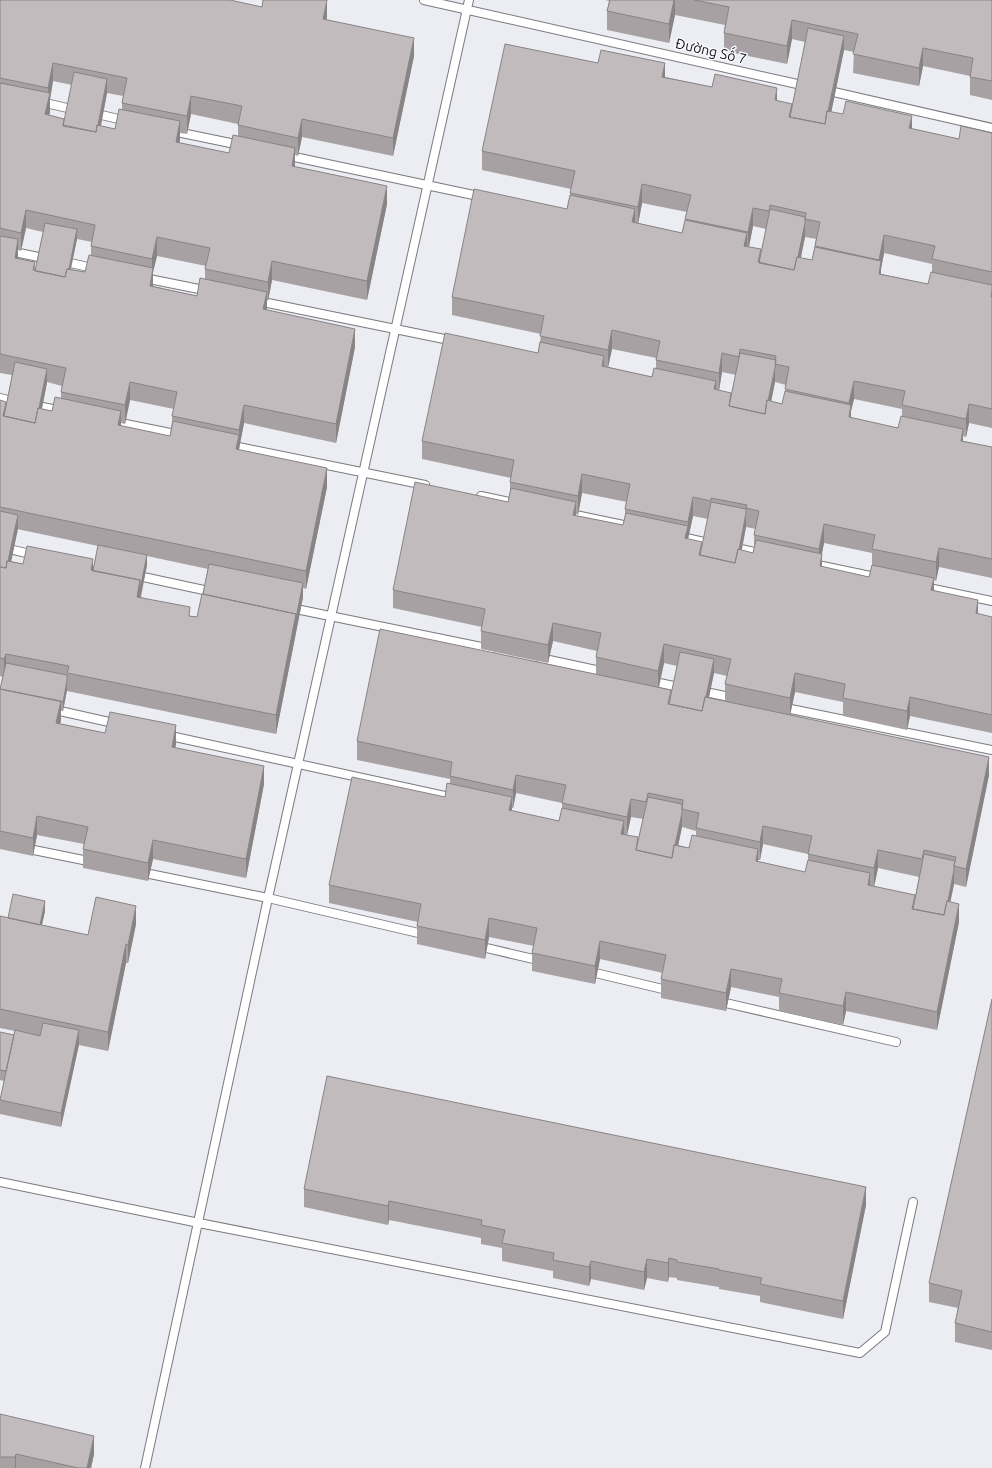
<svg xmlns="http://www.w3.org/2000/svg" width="992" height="1468" font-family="Ubuntu,sans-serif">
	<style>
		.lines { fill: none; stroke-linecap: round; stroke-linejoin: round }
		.service-casing { stroke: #79797f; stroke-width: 10 }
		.service { stroke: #fff; stroke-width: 8 }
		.wall { fill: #a7a1a3; fill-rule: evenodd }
		.shaded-wall { fill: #888384 }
		.building { fill: #c2bbbd; stroke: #888384 }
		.labels { text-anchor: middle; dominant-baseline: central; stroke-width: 3; stroke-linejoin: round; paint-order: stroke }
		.street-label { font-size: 14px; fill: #111113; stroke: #f9faff }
	</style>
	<rect width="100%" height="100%" fill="#ececf3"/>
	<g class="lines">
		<g class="service-casing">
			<path id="service" d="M424 0 806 86
				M825 90 992 128
				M41 102 76 110
				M93 113 127 121
				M177 132 240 145
				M285 155 483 197
				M0 249 48 259
				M62 261 97 269
				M144 278 209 291
				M258 301 454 341
				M0 398 17 402
				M33 405 62 411
				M111 421 180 435
				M229 445 425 485
				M481 496 519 504
				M566 513 633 527
				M677 536 713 544
				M0 547 35 555
				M732 547 764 554
				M813 564 880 578
				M134 575 213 592
				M924 587 992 601
				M291 608 491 649
				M540 658 605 672
				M650 681 683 688
				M701 691 734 698
				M781 707 992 750
				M51 709 118 724
				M166 735 454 798
				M24 848 93 862
				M140 872 268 898 427 935
				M478 946 542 961
				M587 971 671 991
				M717 1001 896 1042
				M0 1182 199 1223 860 1353 885 1332 913 1202
				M145 1468 268 898 469 0"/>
		</g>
		<use href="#service" class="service"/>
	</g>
	<path class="wall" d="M0 0 262 7 327 17 326 20 414 56 393 156 302 137 298 156 295 155V167L387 204 367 300 272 280 268 301 267 300V310L355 347 336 443 244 423 239 450 327 487 306 589 303 588V597L276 734 67 691V690L63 711H61V720L60 724 105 733 176 744 175 748 264 784 246 878 153 859 148 881 83 868V849L84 844 37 835 33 856 0 849V689L3 677 0 676V400L6 407 12 375 0 373ZM53 81 72 85 64 123 49 115 50 112V99ZM107 93 123 96 122 103V109L115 129 101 126ZM191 114 238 124V136L229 153 180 143V133L187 134ZM26 228 43 232 35 271V262L18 258V250L21 251ZM77 239 92 242 91 246V255L85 272 71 269ZM157 256 206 266 205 269V279L197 296 153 286V272ZM47 382 62 386 61 392V398L52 411 42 409ZM130 400 174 409 172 416V422L170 436 121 426V423L125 424ZM17 529 98 546 93 568 23 564 11 561ZM147 556 208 569 197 617 190 616 141 597 147 565Z
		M605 0H992V100L970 95V76L923 66 919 86 853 73 854 52 844 50 831 112 959 139 992 133V428L969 423 966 437 963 436V441L992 447V578L939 567 936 581 934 580V590L978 614 992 617V733L910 716 907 730 843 716V702L795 692 790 714 989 775 966 887 954 884 950 902 959 922 937 1030 846 1011 843 1025 779 1011V997L731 987 726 1011 661 998V979L663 973 600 959 595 984 532 971V953L534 946 489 937 485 959 417 944V926L418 922 329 903V885L445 797 450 784V779L357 760V741L596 674V657L597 651 553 641 548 663 481 649V631L482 627 393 608V590L508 502 510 493V482L511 478 422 459V441L538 353 540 342 541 334 452 315V297L567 209 570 195 571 189 482 170V151L665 77 777 101 792 107 805 42 792 39 787 64 724 51V33L725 25 675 15 669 43 607 30V11L609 1ZM642 203 687 212 682 233 638 223ZM753 226 766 229 761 253 749 247ZM805 237 816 239 812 260 801 258ZM884 253 932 264V272L928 284 881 274V269ZM612 349 656 358V368L652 377 608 367ZM722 372 736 375 731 397 719 390ZM775 382 786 385 785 393 782 404 771 401ZM854 399 902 409V416L898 428 851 418V411ZM582 493 627 502 625 509V514L623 525 576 516V514L578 515ZM693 516 708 519 702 546 688 539ZM746 527 756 529 754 535V548L753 553 742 550ZM824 543 872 553V565L869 577 822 567V554ZM664 663 677 666 671 695 659 688ZM714 673 727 676 725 684V701L709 697ZM516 793 562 803V808L559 821 512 811V808H513ZM631 817 643 819 638 841 627 835ZM682 827 696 831V836L689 848 678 845ZM763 844 808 854V860L805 872 758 862V860H760ZM878 868 919 877 915 898 874 886Z
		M45 911 42 925 88 935 136 924 128 963H126L108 1051 79 1045 61 1127 0 1114V1100L4 1081 0 1080V1032L14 1035 15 1031 0 1028V916L8 918Z
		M992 999V1350L955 1342V1323L958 1308 929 1302V1283Z
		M304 1189 866 1205 843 1319 760 1302V1296L719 1289V1287L677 1280V1278L669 1277 668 1282 647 1278 644 1290 591 1279 589 1286 553 1278V1271L502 1261V1248L481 1244V1238L389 1220 388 1225 304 1207Z
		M0 1414 94 1454 91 1468H0Z"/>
	<path class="shaded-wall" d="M327 0V17L323 37V19Z
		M674 0H675V15L669 43V24Z
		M792 20V39L787 64V46Z
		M844 36V50L825 143V129Z
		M414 38V56L393 156V138Z
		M923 48V66L919 86V68Z
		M53 63V81L50 99V112L45 133V114L48 100V88Z
		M665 63V82L662 77Z
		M107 79V93L96 150V136Z
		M777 88V106L775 100Z
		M191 96V114L187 134V116Z
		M912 116V134L909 128Z
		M302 119V137L298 156V138Z
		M180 121V139L176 160V142Z
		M295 148V166L292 184V166Z
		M642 184V203L638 225V207Z
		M387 186V204L367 300V281Z
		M753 208V226L748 251V232Z
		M635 209V227L632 222Z
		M26 210V228L21 251V233Z
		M805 223V237L794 288V274Z
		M77 229V239L65 295V286Z
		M747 233V252L744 246Z
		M884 235V253L881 269V279L879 274V260Z
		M157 237V256L153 272V287L150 286 152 274V259Z
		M18 239V258L15 276V258Z
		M272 261V280L268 301V282Z
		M267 292V311L263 309Z
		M355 329V347L336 443V424Z
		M612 330V349L608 368V350Z
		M722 353V372L719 391V373Z
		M604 356V374L602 366Z
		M775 368V382L765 432V418Z
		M47 369V383L35 441V427Z
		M716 381V399L714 389Z
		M854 381V399L851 411V423L849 417V403Z
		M130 382V400L125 424V405Z
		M969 404V423L966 437V419Z
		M244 405V423L239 448V453L236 449 239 435V430Z
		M121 411V429L118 425Z
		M963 429V447L961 441Z
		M327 468V487L306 589V571Z
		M582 474V493L578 515V496Z
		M693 497V516L688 539 685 538 688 527V522Z
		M576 502V520L573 515Z
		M746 513V527L735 581V567Z
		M18 515V529L6 586V572Z
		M824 524V543L819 567V549Z
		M939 548V567L936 581V562Z
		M822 554V572L820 566Z
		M147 555V565L140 599 137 597 140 580Z
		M93 559V578L91 570Z
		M934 578V596L931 590Z
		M303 583V597L276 734V715L296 614Z
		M978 600V618L976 613Z
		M553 623V641L548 663V645Z
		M664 644V663L658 689V671Z
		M6 654V672L4 677V659Z
		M714 659V673L702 730V716Z
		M795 673V692L790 716V698Z
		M67 681V690L63 711V702Z
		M910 697V716L907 730V711Z
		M61 701V720L56 741V723Z
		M176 725V744L172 765V747Z
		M989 757V775L966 887V869Z
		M264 766V784L246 878V859Z
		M516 775V793L513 808V790Z
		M512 797V815L509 810Z
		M631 799V817L627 835V817Z
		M682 813V827L672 876V862Z
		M37 816V835L33 856V838Z
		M624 821V839L621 834Z
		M763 826V844L760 860V842Z
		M153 840V859L148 881V863Z
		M758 849V867L756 861Z
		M878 850V868L874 887V868Z
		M954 870V884L944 933V919Z
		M870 873V891L868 885Z
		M45 901V911L38 942V933Z
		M959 904V922L937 1030V1012Z
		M136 906V924L128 963V945Z
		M489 918V937L485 959V940Z
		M600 941V959L595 984V966Z
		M126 944V963L108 1051V1032Z
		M731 969V987L726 1011V993Z
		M846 992V1011L843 1025V1006Z
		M79 1030V1044L61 1127V1113Z
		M866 1187V1205L843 1319V1301Z
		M389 1201V1220L388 1225V1206Z
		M669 1258V1277L668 1282V1263Z
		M647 1259V1278L644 1290V1272Z
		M591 1261V1279L589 1286V1267Z
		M94 1436V1454L91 1468H87Z
		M16 1454V1468H15V1457Z"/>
	<path class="building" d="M0 0H230L262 7 263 0H327L323 19 414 38 393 138 302 119 298 138 238 125 242 106 191 96 187 116 122 103 127 78 53 63 48 88 0 78Z
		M610 0H674L669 24 607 11Z
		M694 0H992V81L970 77 973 58 923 48 919 68 853 54 858 34 792 20 787 46 724 33 729 7Z
		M808 28 844 36 828 111H827L825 124 790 117Z
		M505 44 598 63 601 50 665 63 662 77 712 87 715 74 777 88 775 100 792 104 789 117 825 124 827 111 843 114 846 101 912 116 909 128 959 139 961 126 992 133V272L932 259 935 246 884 235 879 260 815 246 820 222 805 219 806 213 770 205 769 211 753 208 748 232 685 219 691 195 642 184 638 207 570 193 575 171 482 151Z
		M74 72 107 79 98 125H97L96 132 63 126Z
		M0 83 50 93 45 114 64 119 63 125 96 132 97 125 115 129 119 109 180 121 176 142 229 153 233 135 295 148 292 166 387 186 367 281 272 261 268 282 205 269 210 248 157 237 152 259 91 246 95 225 26 210 21 233 0 228Z
		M474 189 567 209 570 195 635 209 632 222 682 233 685 220 747 233 744 246 761 249 758 262 794 270 797 257 812 260 815 247 881 261 879 274 928 284 931 272 992 285V290L991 297H992V409L969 404 966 419 902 405 905 391 854 381 849 403 785 389 789 367 775 364 776 356 740 349 739 357 722 353 719 373 656 360 660 341 612 330 608 350 540 336 544 316 452 297Z
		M770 209 805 217V223L798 257H797L794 270 759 263Z
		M45 223 77 229 69 269H67L65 277 35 271Z
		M0 236 18 239 15 258 35 262 33 270 65 277 67 269 85 272 89 255 153 268 150 286 197 296 200 278 267 292 263 309 355 329 336 424 244 405 239 430 172 416 177 392 130 382 125 405 61 392 66 368 0 354Z
		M445 333 538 353 540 342 604 356 602 366 652 377 654 368 716 381 714 389 731 393 729 406 765 414 767 400 782 404 785 391 851 405 849 417 898 428 901 416 963 429 961 441 992 447V559L939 548 936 562 872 549 875 535 824 524 819 549 754 535 759 511 746 508 747 505 711 498V501L693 497 688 522 625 509 630 484 582 474 578 496 510 482 514 460 422 441Z
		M740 353 776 360 775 368 768 401 767 400 765 414 729 406Z
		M15 362 47 369 39 408H38L35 423 4 416Z
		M55 397 121 411 118 425 170 436 173 421 239 435 236 449 327 468 306 571 0 507V400L6 402 3 416 35 423 38 408 52 411Z
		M415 482 508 502 511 488 576 502 573 515 623 525 626 513 688 526 685 538 702 542 699 555 735 563 738 549 753 553 756 540 822 554 820 566 869 577 872 565 934 578 931 590 978 600 976 613 992 617V715L910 697 907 711 843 698 845 684 795 673 790 698 725 684 731 659 664 644 658 671 596 657 601 633 553 623 548 645 481 631 485 609 393 590Z
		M711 502 746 509V513L739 550 738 549 735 563 700 555Z
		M0 511 18 515 8 561H7L6 568 0 567Z
		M98 545 147 555 140 589V580L93 571Z
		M27 546 93 559 91 570 140 580 137 597 190 607 189 616 197 617 202 594 296 614 276 715 67 673 69 666 6 654 4 659 0 658V567L6 568 7 561 23 564Z
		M209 564 303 583 296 618V614L203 594Z
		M380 629 671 690 668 704 702 711 705 697 989 757 966 869 954 866 956 857 924 850 922 859 878 850 874 868 808 854 812 836 763 826 760 842 696 828 699 813 682 809 683 800 648 793 646 802 631 799 627 817 562 803 566 785 516 775 513 790 450 776 452 762 357 741Z
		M680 652 714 659 706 697H705L702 711 669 704Z
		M6 663 67 675V681L63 702 0 689Z
		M0 689 61 701 56 723 105 733 110 712 176 725 172 747 264 766 246 859 153 840 148 863 83 849 88 827 37 816 33 838 0 831Z
		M352 777 445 797 447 783 512 797 509 810 559 821 562 808 624 821 621 834 638 837 636 850 672 858 674 845 689 848 692 835 758 849 756 861 805 872 808 860 870 873 868 885 915 895 912 909 944 915 947 901 959 904 937 1012 846 992 843 1006 779 993 782 979 731 969 726 993 661 979 666 955 600 941 595 966 532 953 537 928 489 918 485 940 417 926 421 904 329 885Z
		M648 797 682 804V813L675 845H674L672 858 636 850Z
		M924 854 955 861 954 866V870L948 901H947L944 915 913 909Z
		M13 894 45 901 40 925 8 918Z
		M96 897 136 906 128 945 126 944 108 1032 0 1009V916L88 935Z
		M992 999V1332L955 1323 962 1291 929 1283Z
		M43 1023 79 1030 61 1113 0 1100 15 1030 40 1036Z
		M0 1032 14 1035 6 1071 0 1070Z
		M327 1076 866 1187 843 1301 760 1284 762 1278 719 1270V1269L677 1262V1260L669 1258 668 1263 647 1259 644 1272 591 1261 589 1267 553 1260 554 1253 502 1243 505 1230 481 1225 482 1220 389 1201 388 1206 304 1189Z
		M0 1414 94 1436 87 1468H78L16 1454 15 1457H0Z"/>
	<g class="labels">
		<g class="street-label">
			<text transform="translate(711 51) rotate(13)">Đường Số 7</text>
		</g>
	</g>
</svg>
